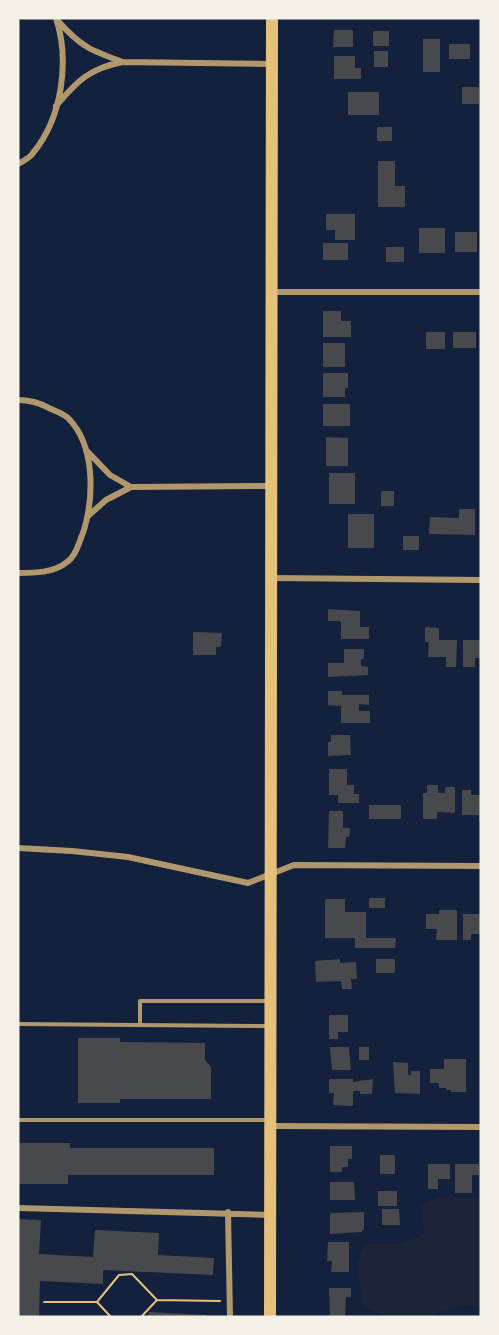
<svg xmlns="http://www.w3.org/2000/svg" width="499" height="1335" font-family="Raleway,sans-serif">
<style>
.green{fill:#1d2539}
.building{fill:#48494c}
.lines{fill:none;stroke-linecap:round;stroke-linejoin:round}
.path{stroke:#e5c07b;stroke-width:2}
.service{stroke:#b1986c;stroke-width:4}
.minor{stroke:#b1986c;stroke-width:6}
.primary{stroke:#e5c07b;stroke-width:12}
</style>
<rect width="100%" height="100%" fill="#14213d"/>
<!-- green -->
<path class="green" d="M440,1197L481,1198V1307L463,1305L436,1312L429,1317H388L368,1309L362,1302L357,1263L364,1244H401L425,1234L420,1204Z"/>
<!-- building -->
<path class="building" d="M334,30H353V47H333Z
M373,31H389V46H373Z
M423,39H440V72H423Z
M449,44H470V59H449Z
M374,51H388V67H374Z
M334,56H355V68H361V79H334Z
M462,87H479V104H462Z
M348,92H379V115H348Z
M377,127H392V141H377Z
M378,161H395V186H405V207H378Z
M326,214H355V240H335V230H326Z
M419,228H445V253H419Z
M455,232H477V252H455Z
M323,243H348V260H323Z
M386,247H404V262H386Z
M323,311H341V321H351V337H323Z
M426,332H445V349H426Z
M453,332H476V348H453Z
M323,343H345V367H323Z
M323,373H348V388H345V397H323Z
M323,404H350V426H323Z
M326,437L348,438V466H326Z
M329,473H355V504H329Z
M381,491H394V506H381Z
M459,509H475V535L429,534L430,517L459,518Z
M348,514H374V548H348Z
M403,536H419V550H403Z
M328,609L360,611V627H369V639H341V621H328Z
M425,627L439,628V640H457L456,667H446V657H428L429,642H425Z
M193,632L222,633L221,647H216V655H193Z
M463,640H481V658H475V667H463Z
M344,649H364V659H361V666L368,667V675L328,677V663H344Z
M328,691H342V695H369V705L359,704V711H370V723H341V706L328,705Z
M331,735H350L351,755L328,756V742H331Z
M329,769H347V785H354V794H359V803H338V795H329Z
M427,785H438V793H445V787H455V813L437,812V819H423V793H427Z
M462,790H471V795H481V821H479V815H462Z
M369,805H401V819H369Z
M329,811H343V828H350L349,837H346L345,848H328Z
M369,898H385V908H369Z
M325,899H345V912H366V938H396L395,948H355V938H325Z
M439,910H457V940H436L437,929H426V914H439Z
M463,914H481V934H471V940H463Z
M340,959V963L356,962L357,979H351L352,989H342L341,981L316,982L315,961Z
M376,959H395V973H376Z
M329,1015H348V1032H338V1039H329Z
M78,1038H120V1042L205,1043V1060L211,1067V1099H120V1103H78Z
M330,1047H349L351,1070H332Z
M359,1047H369V1060H359Z
M444,1059H466V1092H451V1090H446V1088H439V1083H430V1069H444Z
M393,1062L408,1063V1075H411V1071H420V1094L395,1093Z
M329,1079H353V1082L373,1079L372,1094H360V1091H353V1106L333,1105L334,1093H329Z
M18,1143H70V1148H214V1175H68V1184H18Z
M330,1146H352V1159H348V1167H342V1172H330Z
M380,1155H395V1174H380Z
M428,1164H450V1179H438V1189H428Z
M455,1164H479V1175H472V1193H455Z
M330,1182H354L355,1200H330Z
M378,1191H397V1206H378Z
M382,1209H399L400,1225H382Z
M364,1212V1230H362V1232L330,1234V1213Z
M18,1219L41,1220L39,1254L93,1257L95,1230L159,1233L158,1255L214,1258L213,1275L103,1270V1284L40,1281L39,1317H18Z
M328,1242H349V1272H331L332,1261H327Z
M329,1288H351V1297H346L345,1317H330Z
M149,1312L206,1315V1317H148Z"/>
<g class="lines">
<!-- path -->
<path class="path" d="M157,1300L220,1301
M44,1302H97
M111,1317L97,1302L119,1275L132,1274L157,1300L141,1317"/>
<!-- service -->
<path class="service" d="M18,1024L269,1026
M140,1025V1001H267
M18,1120H267"/>
<!-- minor -->
<path class="minor" d="M59,22C81,47 92,51 123,62
M56,106C77,81 90,68 123,62L272,64
M18,164C23,161 30,158 33,153C62,118 70,61 56,18
M272,292H481
M18,400C29,400 40,403 49,408C55,411 65,414 69,419C95,446 94,496 84,530C80,540 76,556 67,562C54,573 34,573 18,573
M86,450L110,475L131,487
M88,516L106,500L131,487L271,486
M272,578L481,580
M18,848L72,851L128,857L248,883L294,865L481,866
M271,1126L481,1127
M18,1208L270,1215
M228,1212L230,1317"/>
<!-- primary -->
<path class="primary" d="M270,1317L272,18"/>
</g>
<!-- border -->
<rect width="499" height="1335" fill="none" stroke="#f6f1e7" stroke-width="39"/>
</svg>
